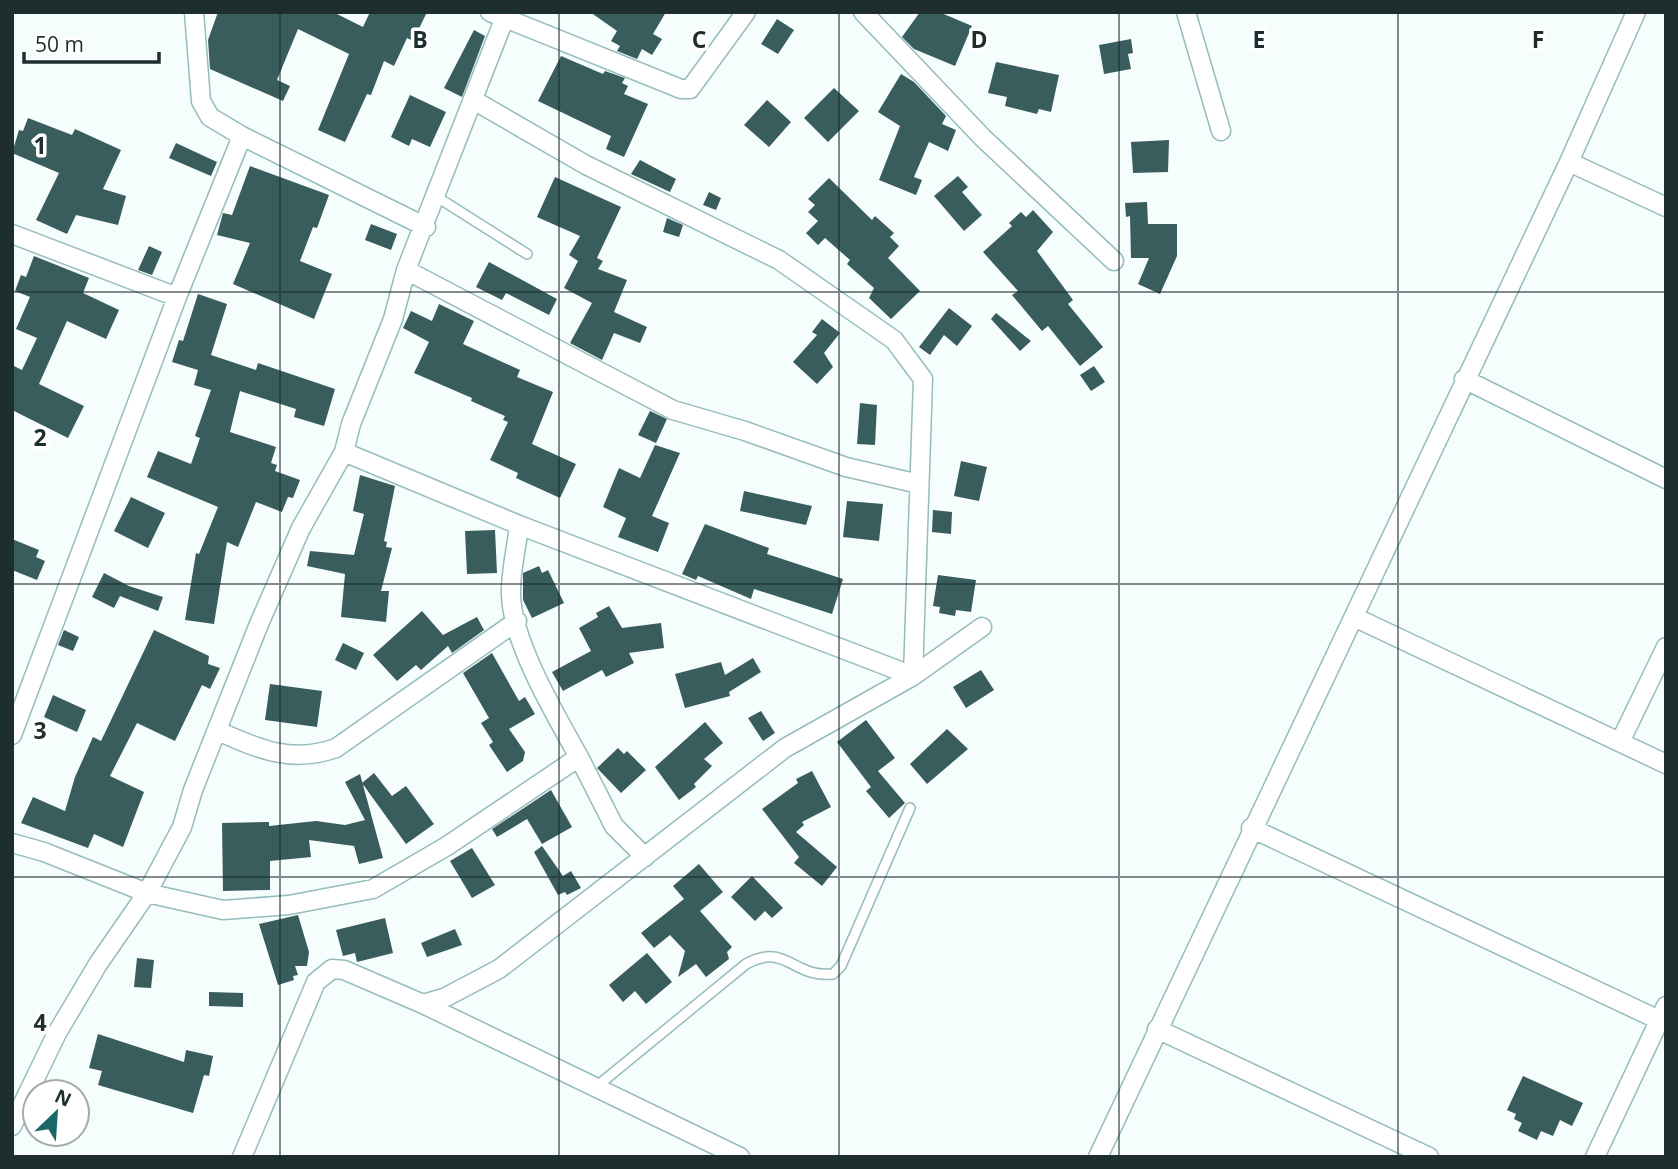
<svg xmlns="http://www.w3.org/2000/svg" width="1678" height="1169" font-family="'Open Sans',sans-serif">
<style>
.building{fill:#395c5c}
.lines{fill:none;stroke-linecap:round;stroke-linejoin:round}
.lane-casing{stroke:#96bcbc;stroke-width:12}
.street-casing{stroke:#96bcbc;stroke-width:21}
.lane{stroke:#fff;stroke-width:9}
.street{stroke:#fff;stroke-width:18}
.grid{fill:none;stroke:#1e2d2d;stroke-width:2;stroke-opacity:0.55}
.grid-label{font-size:23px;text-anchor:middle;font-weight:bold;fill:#1e2d2d;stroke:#fff;stroke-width:7;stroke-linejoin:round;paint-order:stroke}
</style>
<rect width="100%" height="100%" fill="#f6fdfd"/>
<!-- building -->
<path class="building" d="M218,12H333L363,27L370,12H427L413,41L407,38L394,66L384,61L371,95L367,94L345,142L318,130L349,54L298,29L277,80L290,86L283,101L210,69L208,40Z
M590,12H666L653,34L662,39L652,55L642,49L637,59L617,51L620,46L611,41L617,31Z
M920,12H939L972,26L955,66L914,49L902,37Z
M777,19L794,30L778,54L761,44Z
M474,30L485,36L462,97L444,88Z
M1131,39L1133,53L1128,54L1131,69L1104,74L1099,45Z
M561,56L603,74L605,71L625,78L622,83L628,86L624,94L648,104L624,157L606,149L611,136L538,101Z
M996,62L1059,75L1051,112L1039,109L1037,114L1005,106L1007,97L988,93Z
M901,74L914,82L946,116L942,124L956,130L948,151L929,142L914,177L922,180L916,195L879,180L900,126L878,112Z
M834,88L859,111L828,142L804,118Z
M410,95L446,112L430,147L412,139L409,146L391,137Z
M767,100L791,122L769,147L744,125Z
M28,118L72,135L75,129L121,150L103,189L126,196L118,225L76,215L67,234L36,220L59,173L12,153L19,130L23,131Z
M1169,140L1168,172L1133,173L1131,142Z
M176,143L217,162L211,176L169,158Z
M640,160L676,179L670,192L631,174Z
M250,166L329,195L317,228L313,227L300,261L332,274L314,319L233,284L250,243L217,235L223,213L232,215Z
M958,176L968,187L962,192L982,215L964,231L934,196Z
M555,177L621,207L597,258L603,261L598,269L627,280L614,312L647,327L640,343L614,333L602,360L570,343L592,303L564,288L578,261L569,255L580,236L537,217Z
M829,178L872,220L875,216L894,233L890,237L899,246L888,258L920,291L891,319L869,298L874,288L847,264L850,260L825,238L818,245L806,233L818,221L808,212L815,205L808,199Z
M709,192L721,198L716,210L703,205Z
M1147,202L1148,224H1177V256L1160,294L1138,284L1149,258H1131L1130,216L1126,217L1125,203Z
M1033,210L1053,232L1037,251L1073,300L1068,304L1103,347L1080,366L1048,326L1042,331L1012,295L1018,291L983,252L1012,226L1009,223L1021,212L1026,217Z
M667,218L683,225L679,237L663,232Z
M371,224L397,234L391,250L365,240Z
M149,246L162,252L152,275L138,270Z
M34,256L89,278L83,293L119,310L106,339L67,321L39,384L84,406L68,438L12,410V365L22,370L37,338L16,329L30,297L15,291L21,275L26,277Z
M489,262L557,299L549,315L506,293L502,300L476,287Z
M198,294L227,304L211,355L256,370L258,363L335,389L324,426L294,417L296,409L240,391L230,432L276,447L271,463L277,465L275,471L300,480L293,498L288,497L282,512L256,502L238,547L227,542L214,624L185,620L196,553L199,554L218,507L147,477L158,451L191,464L200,438L195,436L211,390L194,385L198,370L172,362L179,340L183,341Z
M439,304L474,321L463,344L520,370L517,377L553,392L532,444L576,464L560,498L516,478L518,473L490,460L508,422L503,420L505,416L471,401L472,398L414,373L429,342L403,328L411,311L432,321Z
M949,308L972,326L957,346L944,335L930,355L919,347Z
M996,313L1031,341L1020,351L991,319Z
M822,319L840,333L824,353L833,367L817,384L793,362L817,335L812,332Z
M1094,366L1105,382L1091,391L1080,375Z
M860,403L877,405L875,445L857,444Z
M650,411L667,419L656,443L638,435Z
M655,445L680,453L652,516L669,523L658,552L618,537L626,518L603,507L619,468L640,478Z
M961,461L987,467L979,501L954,496Z
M360,475L395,486L384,541L387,542L386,547L392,548L381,591H389L386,622L341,617L345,574L307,566L310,551L354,555L364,514L353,511Z
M744,491L812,506L806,525L740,511Z
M131,497L165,513L148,548L114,531Z
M847,501L883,504L879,541L843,537Z
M933,510L952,512L951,534L932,532Z
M705,524L769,548L767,554L843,579L832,614L754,589L751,599L698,576L696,580L682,574Z
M495,530L497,573L467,574L465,531Z
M12,539L39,550L36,557L45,561L37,580L12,570Z
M539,566L542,573L548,570L564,603L532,618L523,600V573Z
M104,573L129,586L163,597L158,611L120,596L114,608L92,597Z
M938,575L976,580L971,612L956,610L955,616L939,613L940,607L933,606Z
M609,606L622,628L661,623L664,648L629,653L634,663L606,677L602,670L563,691L552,672L591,651L579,628L598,617L596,613Z
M422,611L443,635L477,617L484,630L452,653L448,646L421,670L416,665L397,681L373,655Z
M64,630L79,637L73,651L58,645Z
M154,630L209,656L208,664L220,668L210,689L202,685L175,741L137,723L110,776L144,792L123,847L94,834L88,848L21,823L33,797L65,811L75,777L93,737L101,741Z
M343,643L364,653L356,670L335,660Z
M492,653L519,701L525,697L535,714L509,729L525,752L523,761L507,772L489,745L493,742L481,723L489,718L463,673Z
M753,658L761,672L729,692L730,696L685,708L675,674L721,662L725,675Z
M981,670L994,690L966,708L953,687Z
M270,684L322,691L317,727L265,720Z
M53,695L86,710L77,732L44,717Z
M761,711L775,733L763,741L748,718Z
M866,720L895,758L878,771L905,803L889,818L866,791L871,787L837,742Z
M705,722L723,743L704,759L712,766L694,784L696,787L679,800L655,767Z
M947,729L968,749L927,784L910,764Z
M618,748L624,754L627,751L646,770L621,793L597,768Z
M812,771L831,807L802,822L804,825L796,832L837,867L822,886L794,863L799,857L762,809L798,783L796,779Z
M374,773L392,796L406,786L434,824L406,844L362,783Z
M360,774L383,858L359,864L354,846L309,840L311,857L270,861V890L223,891L222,823L269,822V826L316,821L345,825L365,820L345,782Z
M551,790L572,827L542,844L527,819L497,837L492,829Z
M542,846L563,876L571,871L581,888L567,895L565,892L558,895L534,852Z
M472,848L495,885L472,898L450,861Z
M699,864L723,892L700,911L732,947L727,952L729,959L706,977L696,964L678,977L685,951L670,935L654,948L641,933L684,899L673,886Z
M752,876L783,908L772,918L765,911L755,921L731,897Z
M298,915L309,952L307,966H295L298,975L293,976L294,980L278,985L259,924Z
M385,918L393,953L357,962L355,953L343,956L336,930Z
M455,929L462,945L427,957L421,943Z
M647,953L672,982L646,1004L635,991L623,1002L609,985Z
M137,958L154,960L151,988L134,987Z
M209,992L243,993V1007L209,1006Z
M98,1034L184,1062L186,1050L213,1056L209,1076L204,1075L193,1113L98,1085L102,1071L89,1068Z
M1523,1076L1583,1103L1572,1126L1560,1120L1553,1136L1541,1131L1537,1140L1518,1131L1522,1123L1514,1119L1516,1114L1507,1110Z"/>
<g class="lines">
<defs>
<path id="lane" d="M437,197L527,254
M596,1087L746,964C786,942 792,978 833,974L841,966L910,808"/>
<path id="street" d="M194,12L201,101L210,117L242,136L426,227
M490,12L681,89H690L746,12
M863,12L983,138L1114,261
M1186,12L1221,131
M1569,162L1666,207
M12,234L177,297
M406,270L673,410L745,431L846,467L919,484
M1464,379L1666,479
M344,452L519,525L913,676L923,379L894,340L779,260L586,165L475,101
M1354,617L1666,764
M218,731C258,749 292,764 336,748L517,621
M12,735L177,297L242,136
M1620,742L1666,647
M579,757L614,826L645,857
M1251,828L1659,1020
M12,843L44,852L147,893L223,910L289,905L373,889L447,846L579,757C556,716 512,642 511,595C510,572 517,547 519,525
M423,1004L446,997L499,969L785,748L913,676L982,627
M1157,1029L1429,1157
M12,1126L57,1033L98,964L147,893L182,827L193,790L259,624L301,528L344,452L351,424L393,319L406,270L507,12
M242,1157L316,982L332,969L344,970L423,1004L740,1157
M1098,1157L1569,162L1636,12
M1595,1157L1666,1006"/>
</defs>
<!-- lane casing -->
<use href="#lane" class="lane-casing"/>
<!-- street casing -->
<use href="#street" class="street-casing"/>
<!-- lane -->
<use href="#lane" class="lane"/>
<!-- street -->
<use href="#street" class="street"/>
</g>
<!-- grid -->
<path class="grid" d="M280,12V1157M559,12V1157M839,12V1157M1119,12V1157M1398,12V1157M12,292H1666M12,584H1666M12,877H1666"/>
<g class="grid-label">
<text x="420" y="48">B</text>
<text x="699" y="48">C</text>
<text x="979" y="48">D</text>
<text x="1259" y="48">E</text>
<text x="1538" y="48">F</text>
<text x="40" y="154">1</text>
<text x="40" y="446">2</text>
<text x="40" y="739">3</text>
<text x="40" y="1031">4</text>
</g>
<!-- border -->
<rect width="1678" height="1169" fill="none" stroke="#1e2d2d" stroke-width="28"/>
<!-- north arrow -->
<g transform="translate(56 1113) rotate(25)"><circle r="33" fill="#ffffff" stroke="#a5abab" stroke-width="2"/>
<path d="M0-5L12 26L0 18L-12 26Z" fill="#1a6769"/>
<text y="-10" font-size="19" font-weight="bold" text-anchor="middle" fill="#1e2d2d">N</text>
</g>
<!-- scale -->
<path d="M24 52v10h135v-10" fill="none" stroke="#1e2d2d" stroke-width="3.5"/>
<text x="35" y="52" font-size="21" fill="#1e2d2d" stroke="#ffffff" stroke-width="5" paint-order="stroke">50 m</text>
</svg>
